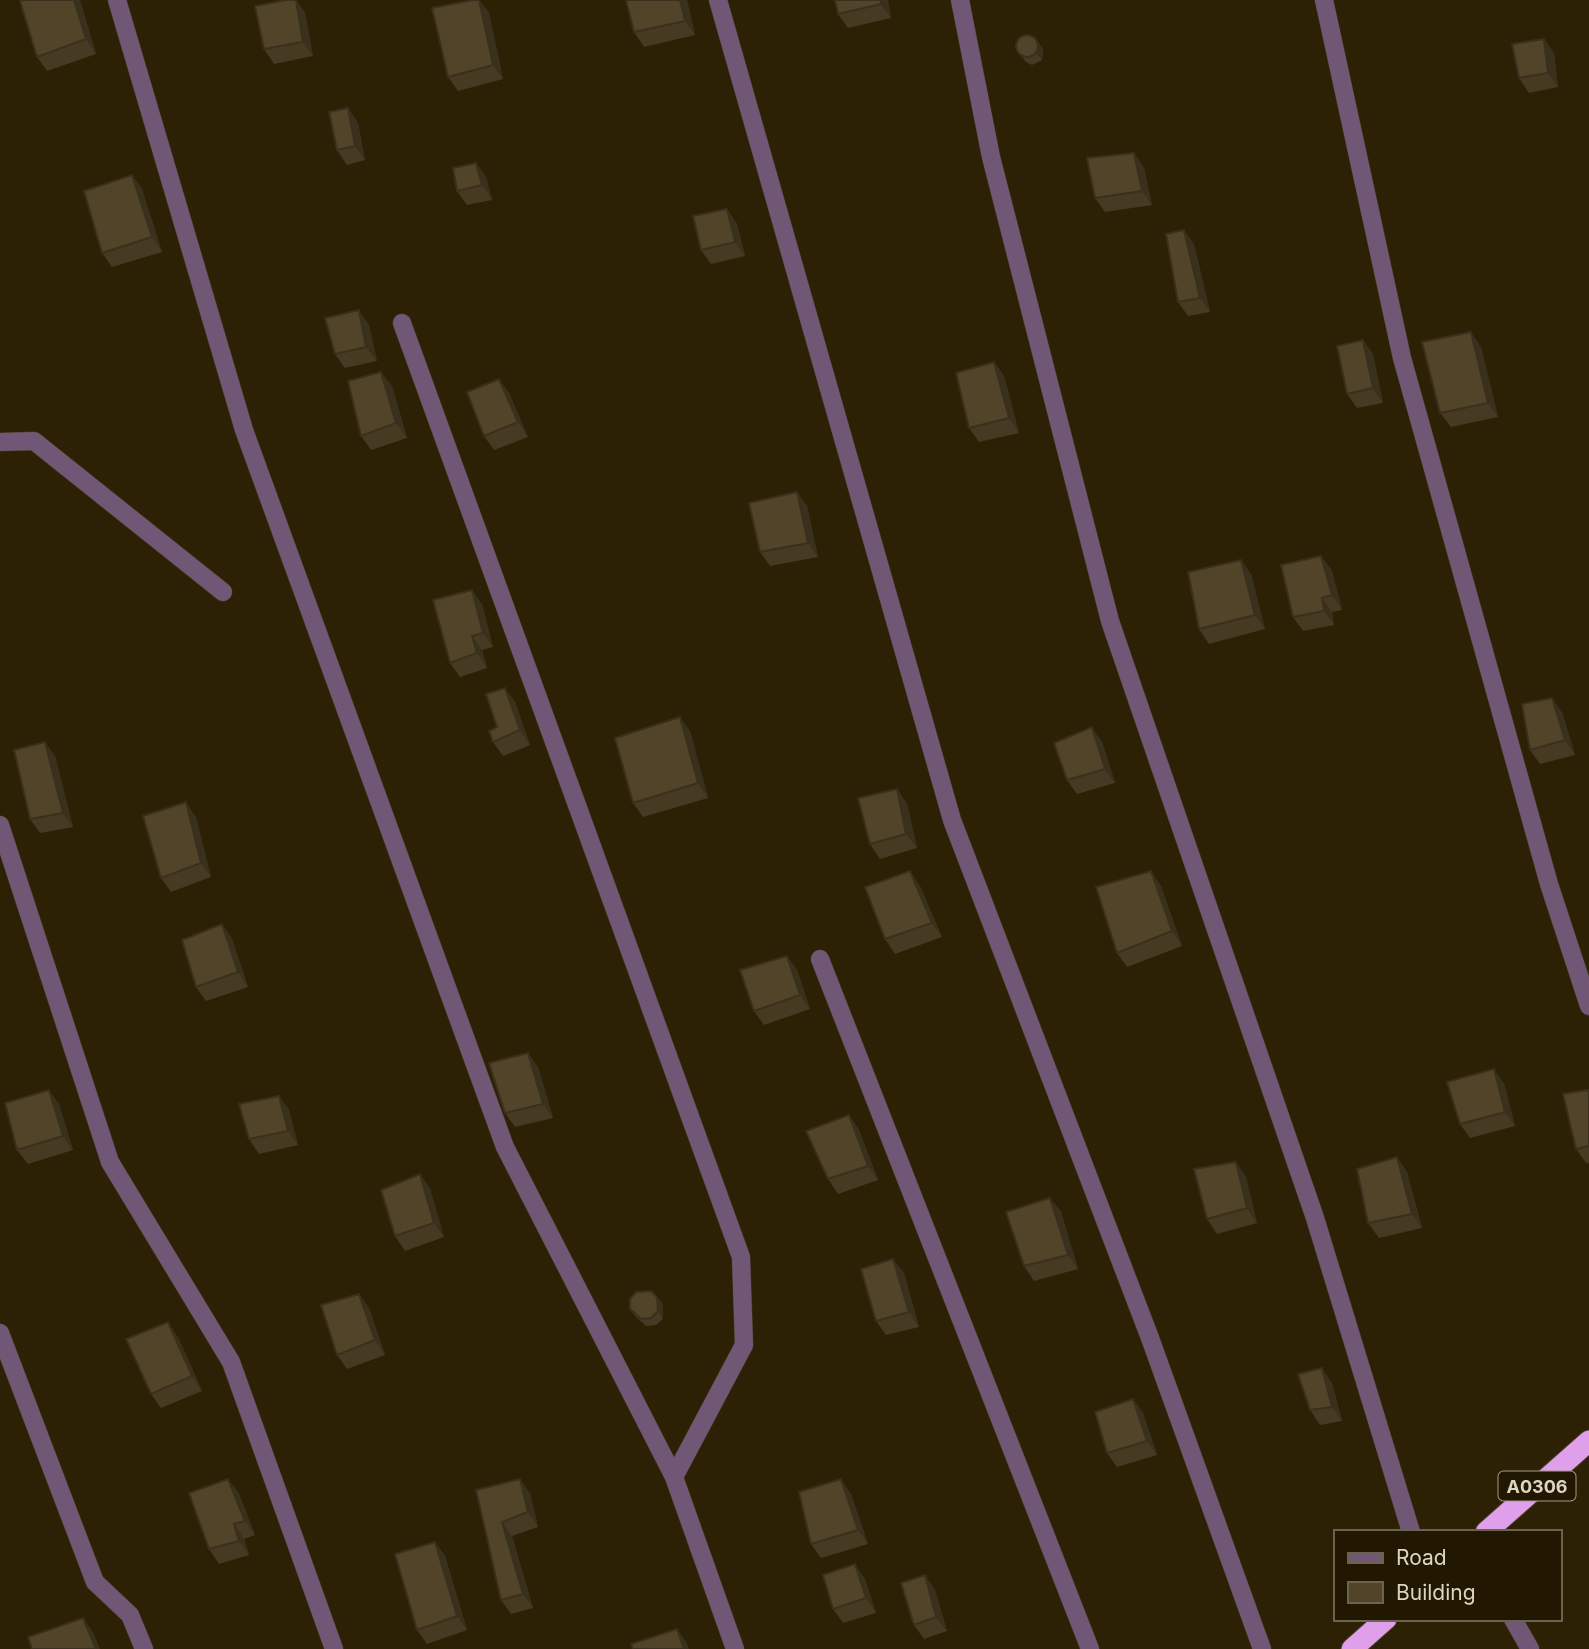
<svg xmlns="http://www.w3.org/2000/svg" width="1589" height="1649" font-family="Inter,sans-serif">
<style>
.lines{fill:none;stroke-linecap:round;stroke-linejoin:round}
.street-casing{stroke:#483e24;stroke-width:19}
.highway-casing{stroke:#483e24;stroke-width:23}
.street{stroke:#715776;stroke-width:18}
.highway{stroke:#df9feb;stroke-width:21}
.wall{fill:#463a23}
.shaded-wall{fill:#39301d}
.building{fill:#514429;stroke:#39301d;stroke-width:2}
.labels{text-anchor:middle;dominant-baseline:central;stroke-width:7;stroke-linejoin:round;paint-order:stroke}
.shield{fill:#221700;stroke:#a49b8a;stroke-width:2}
.shield-label{font-size:18px;font-weight:bold;fill:#dcd4c5}
</style>
<rect width="100%" height="100%" fill="#2c2105"/>
<g class="lines">
<defs>
<path id="street" d="M117,0L244,430L505,1147L674,1477L735,1649
M718,0L952,820L1150,1338L1262,1649
M960,0L991,157L1110,621L1315,1218L1411,1532
M1324,0L1402,358L1549,884L1589,1006
M402,323L741,1257L744,1345L674,1477
M0,442L34,441L223,592
M0,825L110,1162L231,1362L334,1649
M820,959L1090,1649
M0,1333L95,1582L130,1615L144,1649
M1513,1619L1530,1649"/>
<path id="highway" d="M1486,1532L1589,1441
M1352,1649L1386,1619"/>
</defs>
<!-- street casing -->
<use href="#street" class="street-casing"/>
<!-- highway casing -->
<use href="#highway" class="highway-casing"/>
<!-- street -->
<use href="#street" class="street"/>
<!-- highway -->
<use href="#highway" class="highway"/>
</g>
<!-- wall -->
<path class="wall" d="M80,0L96,54L47,71L37,57Z
M287,0H296L305,13L313,56L274,64L264,49Z
M473,0H479L489,13L503,79L458,91L448,77Z
M626,0H687L695,35L644,47L634,32Z
M835,0H888L891,18L848,28L838,14Z
M1544,39L1554,53L1558,87L1529,93L1519,78Z
M1038,42L1043,49L1042,60L1032,65L1026,62L1016,49Z
M348,108L358,123L365,160L347,165L337,150Z
M1134,153L1144,168L1152,205L1105,212L1095,198Z
M476,163L486,177L492,200L467,205L457,191Z
M132,175L142,189L162,252L112,267L102,253Z
M727,209L737,224L745,256L711,264L701,250Z
M1194,244L1210,312L1188,316L1178,302Z
M369,325L377,361L345,368L335,354Z
M1363,340L1373,354L1383,403L1357,408L1347,394Z
M1481,347L1498,417L1451,427L1440,413Z
M994,362L1004,376L1019,433L979,442L969,428Z
M499,379L509,393L528,437L494,450L484,436Z
M392,386L407,438L371,450L361,436Z
M797,492L807,506L818,557L770,566L760,552Z
M1321,556L1332,571L1342,610L1332,612L1334,625L1303,631L1293,617Z
M1241,560L1251,574L1265,629L1209,644L1199,629Z
M482,604L493,647L482,650L487,668L460,677L450,663Z
M505,688L515,702L530,745L503,756L493,742Z
M1562,712L1575,755L1540,764L1530,750Z
M690,731L708,798L643,817L633,803Z
M1102,742L1115,783L1077,794L1067,780Z
M55,756L73,827L40,833L30,819Z
M897,789L907,804L917,848L880,859L870,844Z
M196,817L211,877L171,892L161,878Z
M920,886L942,937L895,954L885,939Z
M1161,886L1182,946L1127,967L1117,953Z
M222,924L232,939L248,987L206,1001L196,987Z
M787,956L797,970L810,1009L764,1025L754,1011Z
M538,1067L553,1118L515,1127L505,1113Z
M1504,1083L1515,1126L1470,1138L1460,1124Z
M1588,1090L1589,1092V1163H1586L1576,1149Z
M279,1096L289,1110L298,1145L259,1154L249,1139Z
M59,1104L73,1150L28,1164L17,1150Z
M849,1115L859,1130L878,1180L838,1194L828,1179Z
M1397,1157L1407,1172L1422,1228L1379,1238L1368,1223Z
M1236,1162L1246,1177L1257,1223L1217,1234L1207,1219Z
M420,1174L430,1189L444,1237L405,1251L395,1236Z
M1050,1198L1061,1212L1078,1269L1034,1281L1024,1266Z
M893,1259L904,1273L919,1327L886,1335L876,1321Z
M359,1294L369,1308L385,1355L347,1369L337,1355Z
M663,1304V1319L656,1325L646,1326L635,1316L630,1309Z
M178,1337L202,1391L161,1408L151,1394Z
M1332,1383L1342,1421L1320,1425L1310,1410Z
M1133,1399L1143,1413L1157,1455L1117,1467L1107,1453Z
M228,1479L239,1494L255,1535L244,1539L249,1555L219,1564L209,1549Z
M476,1490L530,1493L538,1527L512,1536L533,1608L511,1614L501,1600Z
M851,1494L868,1544L821,1558L811,1544Z
M435,1542L445,1556L467,1630L427,1644L417,1630Z
M925,1575L935,1590L947,1631L924,1639L914,1625Z
M865,1579L876,1613L843,1623L833,1609Z"/>
<!-- shaded-wall -->
<path class="shaded-wall" d="M74,0H80L96,54L86,39Z
M296,0L305,13L313,56L303,42Z
M479,0L489,13L503,79L493,65Z
M680,0H687L695,35L685,21Z
M881,0H888L891,18L881,4Z
M1544,39L1554,53L1558,87L1548,73Z
M1038,42L1043,49L1042,60L1036,53Z
M348,108L358,123L365,160L355,146Z
M1134,153L1144,168L1152,205L1142,191Z
M476,163L486,177L492,200L482,185Z
M132,175L142,189L162,252L152,237Z
M727,209L737,224L745,256L735,242Z
M1184,230L1194,244L1210,312L1200,298Z
M359,310L369,325L377,361L366,347Z
M1471,332L1481,347L1498,417L1488,403Z
M1363,340L1373,354L1383,403L1373,388Z
M994,362L1004,376L1019,433L1009,418Z
M381,372L392,386L407,438L396,423Z
M499,379L509,393L528,437L518,422Z
M797,492L807,506L818,557L808,543Z
M1321,556L1332,571L1342,610L1332,595Z
M1241,560L1251,574L1265,629L1255,615Z
M472,590L482,604L493,647L483,633Z
M1322,598L1332,612L1334,625L1324,611Z
M472,636L482,650L487,668L477,653Z
M505,688L515,702L530,745L520,730Z
M1552,698L1562,712L1575,755L1565,740Z
M680,717L690,731L708,798L698,783Z
M1092,727L1102,742L1115,783L1105,769Z
M45,742L55,756L73,827L63,813Z
M897,789L907,804L917,848L906,834Z
M186,802L196,817L211,877L201,863Z
M910,871L920,886L942,937L932,923Z
M1151,871L1161,886L1182,946L1172,931Z
M222,924L232,939L248,987L238,972Z
M787,956L797,970L810,1009L800,995Z
M528,1053L538,1067L553,1118L543,1104Z
M1494,1069L1504,1083L1515,1126L1505,1112Z
M49,1090L59,1104L73,1150L63,1136Z
M279,1096L289,1110L298,1145L288,1131Z
M849,1115L859,1130L878,1180L868,1166Z
M1397,1157L1407,1172L1422,1228L1412,1214Z
M1236,1162L1246,1177L1257,1223L1247,1208Z
M420,1174L430,1189L444,1237L434,1223Z
M1050,1198L1061,1212L1078,1269L1068,1255Z
M893,1259L904,1273L919,1327L909,1312Z
M359,1294L369,1308L385,1355L375,1340Z
M657,1297L663,1304V1319L658,1311Z
M168,1322L178,1337L202,1391L192,1376Z
M1322,1368L1332,1383L1342,1421L1332,1407Z
M1133,1399L1143,1413L1157,1455L1147,1441Z
M228,1479L239,1494L255,1535L245,1521Z
M520,1479L530,1493L538,1527L528,1512Z
M841,1479L851,1494L868,1544L858,1530Z
M502,1522L512,1536L533,1608L523,1594Z
M234,1524L244,1539L249,1555L239,1541Z
M435,1542L445,1556L467,1630L457,1616Z
M855,1564L865,1579L876,1613L866,1598Z
M925,1575L935,1590L947,1631L936,1617Z
M83,1618L93,1632L100,1649H96Z
M677,1629L687,1643L689,1649H684Z"/>
<!-- building -->
<path class="building" d="M24,0H74L86,39L37,57L20,1Z
M287,0H296L303,42L264,49L255,6Z
M473,0H479L493,65L448,77L432,8Z
M626,0H680L685,21L634,32Z
M835,0H881V4L838,14Z
M1016 46a11 11 0 1 1 22 0a11 11 0 1 1-22 0Z
M1544,39L1548,73L1519,78L1512,44Z
M348,108L355,146L337,150L329,112Z
M1134,153L1142,191L1095,198L1087,158Z
M476,163L482,185L457,191L453,168Z
M132,175L152,237L102,253L84,191Z
M727,209L735,242L701,250L693,216Z
M1184,230L1200,298L1178,302L1166,234Z
M359,310L366,347L335,354L325,318Z
M1471,332L1488,403L1440,413L1422,342Z
M1363,340L1373,388L1347,394L1337,346Z
M994,362L1009,418L969,428L956,373Z
M381,372L396,423L361,436L348,381Z
M499,379L518,422L484,436L467,392Z
M797,492L808,543L760,552L749,503Z
M1321,556L1332,595L1322,598L1324,611L1293,617L1281,565Z
M1241,560L1255,615L1199,629L1188,572Z
M472,590L483,633L472,636L477,653L450,663L433,600Z
M505,688L520,730L493,742L489,731L497,727L486,694Z
M1552,698L1565,740L1530,750L1522,704Z
M680,717L698,783L633,803L615,738Z
M1092,727L1105,769L1067,780L1054,743Z
M45,742L63,813L30,819L14,750Z
M897,789L906,834L870,844L858,798Z
M186,802L201,863L161,878L143,816Z
M910,871L932,923L885,939L865,887Z
M1151,871L1172,931L1117,953L1096,887Z
M222,924L238,972L196,987L182,940Z
M787,956L800,995L754,1011L740,970Z
M528,1053L543,1104L505,1113L489,1063Z
M1494,1069L1505,1112L1460,1124L1447,1082Z
M49,1090L63,1136L17,1150L5,1103Z
M1588,1090L1589,1095V1146L1576,1149L1563,1094Z
M279,1096L288,1131L249,1139L239,1104Z
M849,1115L868,1166L828,1179L806,1131Z
M1397,1157L1412,1214L1368,1223L1357,1169Z
M1236,1162L1247,1208L1207,1219L1194,1169Z
M420,1174L434,1223L395,1236L381,1190Z
M1050,1198L1068,1255L1024,1266L1006,1212Z
M893,1259L909,1312L876,1321L861,1269Z
M651,1291L657,1297L658,1311L651,1318L641,1319L630,1309V1299L636,1292Z
M359,1294L375,1340L337,1355L321,1305Z
M168,1322L192,1376L151,1394L126,1339Z
M1322,1368L1332,1407L1310,1410L1298,1374Z
M1133,1399L1147,1441L1107,1453L1095,1412Z
M228,1479L245,1521L234,1524L239,1541L209,1549L189,1493Z
M520,1479L528,1512L502,1522L523,1594L501,1600L476,1490Z
M841,1479L858,1530L811,1544L799,1492Z
M435,1542L457,1616L417,1630L395,1554Z
M855,1564L866,1598L833,1609L823,1575Z
M925,1575L936,1617L914,1625L901,1583Z
M83,1618L96,1649H32L28,1637Z
M677,1629L684,1649H633L631,1644Z"/>
<g class="labels">
<!-- shield labels -->
<rect class="shield" x="1498.5" y="1471.5" width="77" height="29" rx="5"/>
<g class="shield-label">
<text x="1537" y="1486">A0306</text>
</g>
</g>
<!-- legend -->
<rect x="1334" y="1530" width="228" height="91" fill="#221700" stroke="#6c634f" stroke-width="2"/>
<rect x="1348" y="1553" width="35" height="10" fill="#715776" stroke="#6c634f" stroke-width="2"/>
<text x="1396" y="1565" font-size="21" fill="#dcd4c5">Road</text>
<rect x="1348" y="1582" width="35" height="21" fill="#514429" stroke="#6c634f" stroke-width="2"/>
<text x="1396" y="1600" font-size="21" fill="#dcd4c5">Building</text>
</svg>
